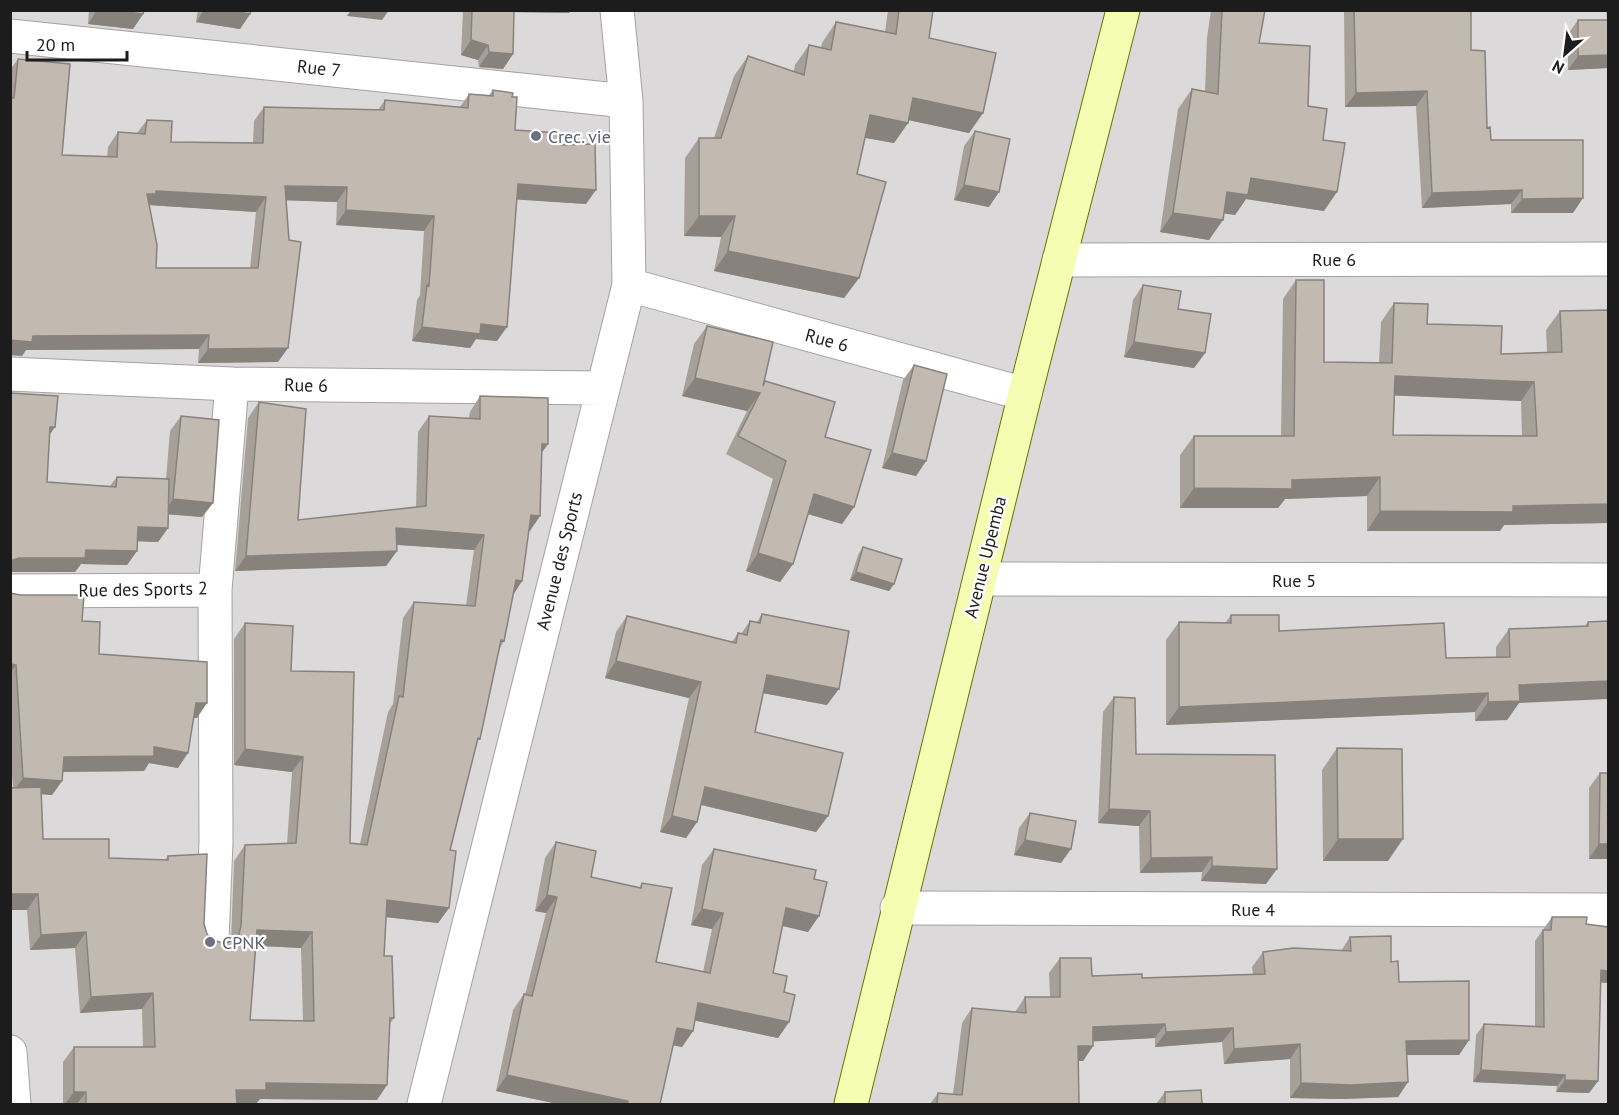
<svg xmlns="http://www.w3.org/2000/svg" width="1619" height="1115" font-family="'PT Sans',sans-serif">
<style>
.residential{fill:#dbd9d9}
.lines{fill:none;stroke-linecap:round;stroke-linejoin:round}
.street-casing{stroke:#a3a3a3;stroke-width:35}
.secondary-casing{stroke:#627700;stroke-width:35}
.street{stroke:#fff;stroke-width:33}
.secondary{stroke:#f4fdb1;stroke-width:33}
.wall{fill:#a7a098;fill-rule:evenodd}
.shaded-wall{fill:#88827c}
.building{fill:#c2bab1;stroke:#88827c;stroke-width:1.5;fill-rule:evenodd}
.worship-dot{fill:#6b7280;stroke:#fff;stroke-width:2}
.labels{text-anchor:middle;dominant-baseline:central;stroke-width:4.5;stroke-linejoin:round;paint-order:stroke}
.street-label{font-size:18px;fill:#1c1c1c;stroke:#fff}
.worship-label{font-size:18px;fill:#5b616d;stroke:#fff;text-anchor:start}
</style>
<rect width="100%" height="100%" fill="#eeebe1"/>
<!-- residential -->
<path class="residential" d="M11,11H1608V1104H11Z"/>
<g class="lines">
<defs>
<path id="street" d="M10,36L626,101
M1059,260L1608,259
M629,285L1025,394
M10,374L232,384L602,388
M980,579L1608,580
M10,591L215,590
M897,908L1608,910
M212,940L216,842L215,590L232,384
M10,1052L14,1104
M424,1104L629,285L626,101L617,10"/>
<path id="secondary" d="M851,1104L1025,394L1123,10"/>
</defs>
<!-- street casing -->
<use href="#street" class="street-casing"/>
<!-- secondary casing -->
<use href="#secondary" class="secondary-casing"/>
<!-- street -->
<use href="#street" class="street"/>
<!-- secondary -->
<use href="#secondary" class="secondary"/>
</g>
<!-- wall -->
<path class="wall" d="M89,10H144L143,14L133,29L88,24Z
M198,10H251L250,14L240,29L196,22Z
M463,10H571L569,13L514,12L513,54L503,69L479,67L478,60L461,55Z
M888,10H933L929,38L983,113L969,133L908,120V123L894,143L865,138L857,174L859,278L844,298L714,271L721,237L684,236L685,158L699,138H714L734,76L748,56L794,71L795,65L809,45L821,48L822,43L836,22L885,32Z
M1211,10H1265L1259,43L1308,106L1323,140L1324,211L1246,199L1235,215L1224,213L1209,240L1160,232L1178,109L1192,89L1205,92L1207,38Z
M1344,10H1471V50L1487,128L1491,140L1573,213H1511V204L1422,208L1416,106L1345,107Z
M1606,10H1608V68L1568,70V34L1578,20H1607Z
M18,59L62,155L107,157L108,147L118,132L137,133L147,120L171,142L253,143L254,121L264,107L378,110L385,100L460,107L469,94L489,95L493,90L515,130L560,145L586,204L517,199L497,341L476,339L470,348L412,341L417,300L420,295L424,231L336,225L337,202L287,200L278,362L198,363L199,349L26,350L22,356L10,355V70ZM149,205L256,212L250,268H156Z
M975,131L989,207L954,200L964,146Z
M1296,280L1324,362H1379L1381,322L1394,303L1427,324L1501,354L1547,352L1546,330L1560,311L1608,310V523L1504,525L1500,531H1367V496L1285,499L1278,508H1180V455L1194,436H1281L1283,299ZM1395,395L1521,401L1522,436L1393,435Z
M1143,285L1178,309L1205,353L1194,368L1124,357L1133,300Z
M707,326L763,384L825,437L854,507L842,524L808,514L793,564L780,582L746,571L773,479L726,454L747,411L682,396L694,344Z
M914,365L926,461L916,476L882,468L903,380Z
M10,393L49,436L47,482L110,486L117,477L166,479L170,431L181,416L213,503L202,517L169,514L168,528L158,542L137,541V551L127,565L81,564L75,572H10Z
M480,396L548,444L542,452L540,516L529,531L522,581L513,594L504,641L500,648L450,850L449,908L438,923L386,917L384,956L394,1018L390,1024L377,1100L260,1099L256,1104H63V1062L74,1047H143L142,1009L80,1013L75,948L30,950L27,910H10V788H13L10,749V593L82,621L99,654L197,718H193L178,768L149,763L144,771L63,772L62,781L52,795L41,794L43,839L109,858L165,860L168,856L204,924L207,934L212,940L223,943L231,941L234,861L245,845L287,844L292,772L234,765V639L245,623L291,671L350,843L360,844L388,712L393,704L403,618L414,602L466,605L474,550L397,545V551L386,566L235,571L248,418L259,402L298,520L416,507L418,432L429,416L469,418L470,412ZM256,946L301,948L303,1021L250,1020Z
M863,547L894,584L889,591L850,580L858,555Z
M762,614L827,705L763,693L755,732L828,816L816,832L701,805L697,822L686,838L660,832L689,698L605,678L616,632L627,616L732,642L738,633L741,634L750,621L757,622Z
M1231,615L1279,631L1446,658L1496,657V647L1509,629L1585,626L1588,622L1608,621L1519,703L1507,720L1475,721V712L1166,725V640L1179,622L1225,623Z
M1114,697L1136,754L1266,884L1201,881L1202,872L1140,873L1139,826L1098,823L1103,712Z
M1337,748L1388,861H1323L1322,770Z
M1600,773H1608V859H1589V788Z
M1030,813L1061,863L1014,855L1019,828Z
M556,842L591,877L639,888L642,883L656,962L703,972L712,929L691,925L702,865L714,849L814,879L819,916L808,932L782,926L773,973L784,992L789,1022L778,1038L695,1020L693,1031L682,1047L673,1045L660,1104H558L496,1091L513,1010L524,994L525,995L546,913L535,911L545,858Z
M1552,917L1586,924L1608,927V983L1601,982L1598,1081L1589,1093L1556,1092L1557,1086L1473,1082L1476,1035L1484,1024L1535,1026V941Z
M1350,937L1391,962L1399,982L1469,1040L1459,1055H1407L1408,1082L1398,1097L1341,1099L1290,1098V1059L1224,1064L1222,1042L1155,1047V1038L1093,1041V1046L1083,1061H1079V1104H930L938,1093L953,1094L962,1023L972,1008L1015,1012L1025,997H1050L1049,973L1060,958L1092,976L1142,978L1253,974L1252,967L1263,952L1341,951Z
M1165,1092L1202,1104H1156Z"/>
<!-- shaded-wall -->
<path class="shaded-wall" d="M97,10H111L143,14L133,29L88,24Z
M204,10H226L250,14L240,29L196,22Z
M351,10H389L382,20L347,16Z
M505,10H571L569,13L504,12Z
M471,40L488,45L478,60L461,55Z
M489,52L513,54L503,69L479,67Z
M1608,55V68L1568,70L1578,56Z
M1427,91L1416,106L1345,107L1356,93Z
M913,98L983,113L969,133L899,118Z
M870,115L908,123L894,143L856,136Z
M1251,178L1337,192L1324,211L1246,199L1235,215L1213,212L1227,192Z
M518,184L596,190L586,204L508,199Z
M964,185L999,192L989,207L954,200Z
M285,186L347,187L337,202L275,200Z
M1522,190L1511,204L1422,208L1432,193Z
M156,191L266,197L256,212L148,205L147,194Z
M1583,198L1573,213H1511L1522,199Z
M346,210L434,216L424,231L336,225Z
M1173,213L1223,220L1209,240L1160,232Z
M699,216H735L721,237L684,236Z
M728,251L859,278L844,298L714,271Z
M481,324L507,327L497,341L476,339L470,348L412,341L422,327Z
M209,335L199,349L26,350L22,356L10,355V340L33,336Z
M1134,342L1205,353L1194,368L1124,357Z
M288,348L278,362L198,363L208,349Z
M1395,376L1534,382L1521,401L1382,395Z
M695,378L760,393L747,411L682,396Z
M50,427H55L45,441Z
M542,444H548L537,459Z
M892,453L926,461L916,476L882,468Z
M1380,477L1367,496L1285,499L1278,508H1180L1194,488L1292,480Z
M814,494L854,507L842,524L801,512Z
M173,499L213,503L202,517L163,514Z
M1608,504V523L1504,525L1500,531H1367L1380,511L1513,506Z
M531,515L540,516L530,531H520Z
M138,527L168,528L158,542L128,541Z
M396,528L484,535L474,550L385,544Z
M86,550L137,551L127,565L81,564L75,572H10V561L19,558Z
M397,551L386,566L235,571L246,556Z
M758,553L793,564L780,582L746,571Z
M856,572L894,584L889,591L850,580Z
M516,580L522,581L512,597Z
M616,661L701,682L689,698L605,678Z
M10,664L16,665L10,673Z
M767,675L839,689L827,705L756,692Z
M1608,681V699L1519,703L1507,720L1475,721L1488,702L1519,685Z
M1488,693L1475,712L1166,725L1179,707Z
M196,703H207L197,718L186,717Z
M154,747L188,753L178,768L149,763L144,771L54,772L64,757Z
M245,749L303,757L292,772L234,765Z
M23,778L62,781L52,795L13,792Z
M705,787L828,816L816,832L693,803Z
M1109,809L1150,811L1139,826L1098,823Z
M672,816L697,822L686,838L660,832Z
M1338,839H1403L1388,861H1323Z
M1025,840L1071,849L1061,863L1014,855Z
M1599,844H1608V859H1589Z
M1212,857L1202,872L1140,873L1151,858Z
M1212,866L1277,869L1266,884L1201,881Z
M10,894H38L27,910H10Z
M547,895L557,897L546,913L535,911Z
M387,900L449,908L438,923L376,916Z
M786,908L819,916L808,932L775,924Z
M702,909L723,913L712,929L691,925Z
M257,930L312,932L301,948L246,945Z
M86,932L75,948L30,950L41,935Z
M1601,970L1608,971V983L1593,982Z
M153,993L142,1009L80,1013L91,997Z
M698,1003L789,1022L778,1038L687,1019Z
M1165,1024L1155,1038L1083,1042L1093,1027Z
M677,1028L693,1031L682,1047L666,1044Z
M1233,1028L1222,1042L1155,1047L1166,1032Z
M1469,1040L1459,1055H1396L1406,1041Z
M1300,1044L1290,1059L1224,1064L1234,1049Z
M1078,1046H1093L1083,1061H1068Z
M1481,1070L1565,1075L1557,1086L1473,1082Z
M507,1075L628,1101L625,1104H558L496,1091Z
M1565,1080L1598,1081L1589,1093L1556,1092Z
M1408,1082L1398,1097L1341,1099L1290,1098L1301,1083Z
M266,1083L387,1085L377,1100L260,1099L256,1104H225L236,1090Z
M74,1092H86L77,1104H65Z"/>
<!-- building -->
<path class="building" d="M111,10H144L143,14Z
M226,10H251L250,14Z
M472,10H514L513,54L489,52L488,45L471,40Z
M899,10H933L929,38L996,53L983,113L913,98L908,123L870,115L857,174L886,182L859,278L728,251L735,216H699V138H721L748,56L804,75L809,45L831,50L836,22L896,34Z
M1222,10H1265L1259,43L1310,46L1308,106L1327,109L1323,140L1345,143L1337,192L1251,178L1248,195L1227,192L1223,220L1173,213L1192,89L1218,94Z
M1354,10H1471V50L1485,51L1487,128L1490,127L1491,140H1583V198L1522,199V190L1432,193L1427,91L1356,93Z
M1578,20H1608V55L1578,56Z
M18,59L70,64L62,155L117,157L118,132L145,134L147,120L172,121L171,142L263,143L264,107L384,110L385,100L468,108L469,94L493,96V90L513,93L512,97H517L515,130L561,133L560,145L595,144L596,190L518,184L507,327L481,324L480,334L422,327L427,285L429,286L434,216L346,210L347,187L285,186L289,240L301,242L288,348L208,349L209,335L33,336L32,342L10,340V97L14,98ZM156,191L266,197L258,268H156L157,245L147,194H156Z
M975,131L1010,139L999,192L964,185Z
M1296,280H1324V362L1392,363L1394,303L1428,304L1427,324L1502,326L1501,354L1562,352L1560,311L1608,310V504L1513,506V512L1380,511V477L1292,480V489L1194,488V436H1294ZM1395,376L1534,382L1537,436L1393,435Z
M1143,285L1181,291L1178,309L1211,314L1205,353L1134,342Z
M707,326L773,342L763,386L765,381L835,402L825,437L871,450L854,507L814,494L793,564L758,553L786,461L738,436L760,393L695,378Z
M914,365L947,374L926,461L892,453Z
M10,393L58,396L55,427H50L47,482L116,487L117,477L169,479L168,528L138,527L137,551L86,550L85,558H19L10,561Z
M480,396L548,398V444H542L540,516L531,515L522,581L516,580L504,641L501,640L480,739L478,738L450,850L456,851L449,908L387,900L384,956H392L394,1018H390L387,1085L266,1083V1090H236L237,1104H86V1092H74V1047H155L153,993L91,997L86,932L41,935L38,894H10V788L41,787L43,839H109V858L168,860V856L207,854L204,924L207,934L212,940L223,943L232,941L239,934L241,926L245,845L296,843L303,757L245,749V623L293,626L291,671L354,672L350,843L367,845L399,696L403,697L414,602L475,606L484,535L396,528L397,551L246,556L259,402L306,409L298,520L426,506L429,416L480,419ZM257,930L312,932L314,1021L250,1020Z
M181,416L219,420L213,503L173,499Z
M863,547L902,559L894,584L856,572Z
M10,593L20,595H84L82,621L100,622L99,654L207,662V703H196L188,753L154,747V756L64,757L62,781L23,778L16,665L10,664Z
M762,614L849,631L839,689L767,675L755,732L843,753L828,816L705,787L697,822L672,816L701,682L616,661L627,616L736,643L738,633L747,635L750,621L760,623Z
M1231,615H1279V631L1444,623L1446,658L1510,657L1509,629L1588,626V622L1608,621V681L1519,685L1520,701L1488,702V693L1179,707V622L1231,623Z
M1114,697L1135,698L1136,754L1275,755L1277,869L1212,866V857L1151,858L1150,811L1109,809Z
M1337,748L1402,749L1403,839H1338Z
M1600,773H1608V844H1599Z
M1030,813L1076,821L1071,849L1025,840Z
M556,842L596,851L591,877L641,888L642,883L672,888L656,962L710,973L723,913L702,909L714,849L816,870L814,879L827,882L819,916L786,908L773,973L787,976L784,992L795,995L789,1022L698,1003L693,1031L677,1028L660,1104H627L628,1101L507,1075L524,994L532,996L557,897L547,895Z
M1552,917H1587L1586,924L1608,927V971L1601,970L1598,1081L1565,1080V1075L1481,1070L1484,1024L1544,1027L1543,930H1551Z
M1391,936V962L1398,961L1399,982L1469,981V1040L1406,1041L1408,1082L1351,1085L1301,1083L1300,1044L1234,1049L1233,1028L1166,1032L1165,1024L1093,1027V1046H1078L1079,1104H937L938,1093L962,1095L972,1008L1026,1013L1025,997H1060V958H1091L1092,976L1142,974V978L1265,974L1263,952L1294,948L1351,951L1350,937Z
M1201,1090L1202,1104H1165V1092Z"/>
<!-- markers -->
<g class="worship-dot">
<circle cx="536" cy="136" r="6"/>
<circle cx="210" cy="942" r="6"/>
</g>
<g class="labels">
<!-- street labels -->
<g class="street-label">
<text transform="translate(319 68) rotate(6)">Rue 7</text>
<text x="1334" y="259">Rue 6</text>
<text transform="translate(827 340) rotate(15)">Rue 6</text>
<text transform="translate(306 385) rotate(1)">Rue 6</text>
<text transform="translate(985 557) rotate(-76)">Avenue Upemba</text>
<text transform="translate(559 561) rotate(-76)">Avenue des Sports</text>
<text x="1294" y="580">Rue 5</text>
<text transform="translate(143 589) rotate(-1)">Rue des Sports 2</text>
<text x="1253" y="909">Rue 4</text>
</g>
<!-- worship labels -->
<g class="worship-label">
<text x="548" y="136">Crec. vie</text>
<text x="222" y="942">CPNK</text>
</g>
</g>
<!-- border -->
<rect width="1619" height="1115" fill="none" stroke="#1c1c1c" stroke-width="24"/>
<!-- north arrow -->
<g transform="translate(1565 54) rotate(208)" stroke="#ffffff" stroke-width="4.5" paint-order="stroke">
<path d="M0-4.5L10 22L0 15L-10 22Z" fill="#1c1c1c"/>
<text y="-9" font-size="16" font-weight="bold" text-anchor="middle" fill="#1c1c1c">N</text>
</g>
<!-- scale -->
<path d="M27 51v9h100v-9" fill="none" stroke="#1c1c1c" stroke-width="3"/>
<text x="36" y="51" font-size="18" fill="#1c1c1c" stroke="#ffffff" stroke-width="4.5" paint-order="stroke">20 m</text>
</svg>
